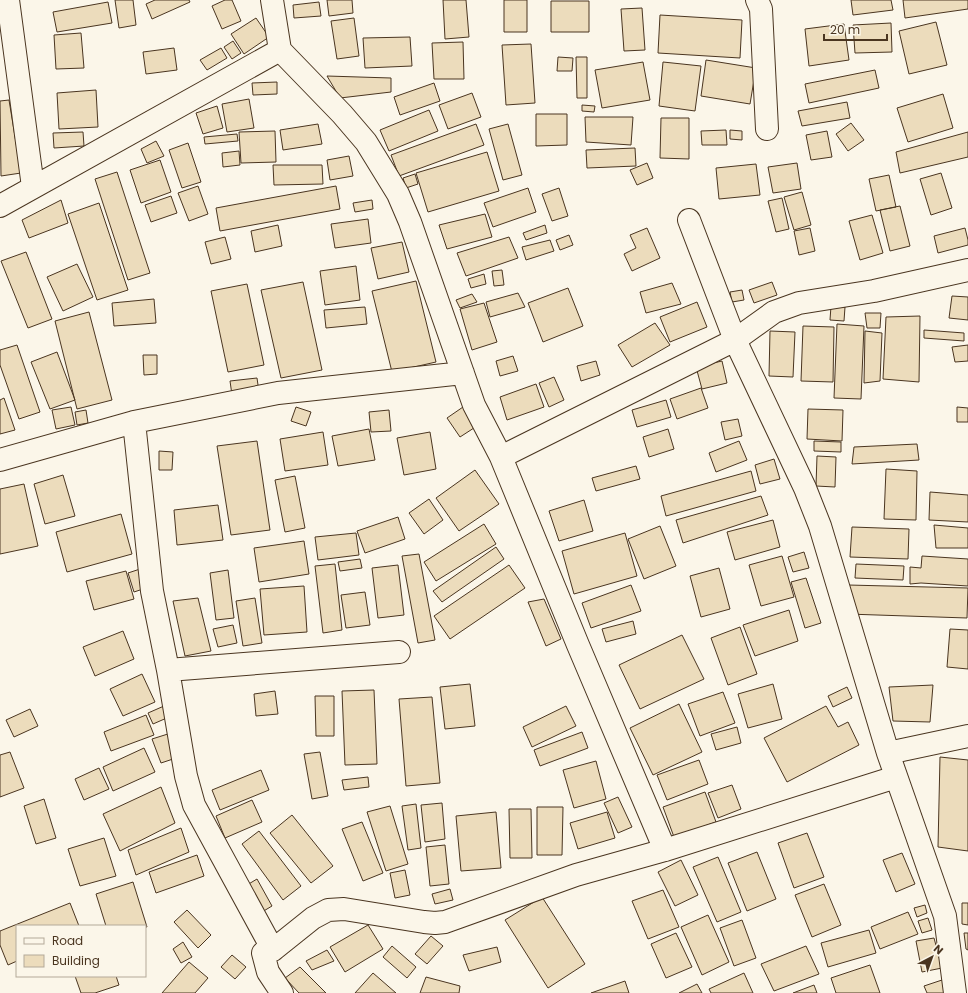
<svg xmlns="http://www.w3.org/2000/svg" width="968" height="993" font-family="Poppins,sans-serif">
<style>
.building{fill:#ecdcbc;stroke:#4a3520}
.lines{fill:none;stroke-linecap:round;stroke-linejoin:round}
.minor-casing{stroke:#4a3520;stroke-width:24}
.minor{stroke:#fbf6e9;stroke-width:22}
</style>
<rect width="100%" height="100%" fill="#fbf6e9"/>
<!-- building -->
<path class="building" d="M115,0H133L136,25L119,28Z
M155,0H189L190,2L152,19L146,4Z
M225,0H232L241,21L222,29L212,6Z
M327,0H352L353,13L329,16Z
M443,0H466L469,37L445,39Z
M504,0H527V32H504Z
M851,0H891L893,10L853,15Z
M903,0H968V9L905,18Z
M551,1H589V32H551Z
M108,2L112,23L57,32L53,12Z
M319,2L321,16L294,18L293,5Z
M642,8L645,50L624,51L621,9Z
M660,15L742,20L740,58L658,53Z
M256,18L269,37L244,54L231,34Z
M354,18L359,56L337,59L331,21Z
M936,22L947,65L909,74L899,31Z
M891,23L892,52L855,53L853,25Z
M844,24L849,60L809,66L805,29Z
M81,33L84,68L56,69L54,35Z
M410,37L412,66L365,68L363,38Z
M233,41L241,53L232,59L224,47Z
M463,42L464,79H434L432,43Z
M531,44L535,103L506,105L502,45Z
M174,48L177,70L146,74L143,52Z
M221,48L227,58L207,70L200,60Z
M558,57L573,58L572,71H557Z
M576,57H587V98H577Z
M706,60L756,68L750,104L701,96Z
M643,62L650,100L602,108L595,70Z
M663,62L701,66L695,111L659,106Z
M875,70L879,88L809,103L805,84Z
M327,76L391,78V92L340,98Z
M277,82V94L253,95L252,83Z
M434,83L440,101L400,115L394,97Z
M96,90L98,127L59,129L57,93Z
M472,93L481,117L448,129L439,105Z
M943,94L953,128L908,142L897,108Z
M249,99L254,128L227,132L222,104Z
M9,100L21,173L1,176L0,101Z
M847,102L850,118L802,126L798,111Z
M582,105L595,106L594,112L582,111Z
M217,106L223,128L203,134L196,113Z
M429,110L438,131L389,151L380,130Z
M536,114H567V145L536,146Z
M585,117H633L631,145L586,142Z
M661,118H689V159L660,158Z
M851,123L864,140L848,151L836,134Z
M318,124L322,144L283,150L280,130Z
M476,124L484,145L399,176L391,155Z
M508,124L522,175L503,180L489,129Z
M726,130L727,145H702L701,131Z
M730,130L742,131V140L730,139Z
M275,131L276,162L241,163L239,132Z
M827,131L832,157L811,160L806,135Z
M83,132L84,146L54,148L53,133Z
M968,132V157L900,173L896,152Z
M237,134L238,141L205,144L204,137Z
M156,141L164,156L147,163L141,149Z
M188,143L201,182L182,188L169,150Z
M635,148L636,166L587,168L586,150Z
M239,151L240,165L223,167L222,153Z
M487,152L499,191L428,212L416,173Z
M349,156L353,176L330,180L327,160Z
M160,160L171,192L141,203L130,170Z
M647,163L653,178L637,185L630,170Z
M797,163L801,189L773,193L768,167Z
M756,164L760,195L719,199L716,168Z
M273,165H322L323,184L274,185Z
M117,172L150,273L128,280L95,179Z
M941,173L952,208L931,215L920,179Z
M415,174L418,184L406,188L403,178Z
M889,175L896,207L876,211L869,179Z
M198,186L208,214L189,221L178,193Z
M336,186L340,209L220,231L216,208Z
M528,188L536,212L493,227L484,203Z
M559,188L568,216L552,221L542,194Z
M802,192L811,225L794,230L784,197Z
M171,196L177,213L151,222L145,205Z
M782,198L789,229L776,232L768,201Z
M61,200L68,223L29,238L22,220Z
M372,200L373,209L355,212L353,203Z
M99,203L128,290L97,300L68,214Z
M900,206L910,246L890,251L880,210Z
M485,214L492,237L447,249L439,225Z
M872,215L883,253L860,260L849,221Z
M368,219L371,243L335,248L331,224Z
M278,225L282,246L255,252L251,231Z
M545,225L547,233L526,240L523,233Z
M647,228L660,258L632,271L624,254L636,248L630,235Z
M810,228L815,251L799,255L794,231Z
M965,228L968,240V245L938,253L934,236Z
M569,235L573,245L560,250L556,240Z
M225,237L231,259L211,264L205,242Z
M509,237L518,258L466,276L457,253Z
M550,240L554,251L526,260L522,247Z
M402,242L409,272L378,279L371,248Z
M26,252L52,319L28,328L1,261Z
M77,264L93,297L63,311L47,277Z
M356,266L360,300L325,305L320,271Z
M502,270L504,285L494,286L492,271Z
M484,274L486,284L471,288L468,279Z
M416,281L436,362L392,372L372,291Z
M303,282L322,370L281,378L261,290Z
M772,282L777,295L754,303L749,290Z
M672,283L681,304L646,313L640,292Z
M247,284L264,365L228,372L211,291Z
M568,288L583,326L543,342L528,303Z
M742,290L744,300L732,302L730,292Z
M518,293L525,307L490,317L486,302Z
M472,294L477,302L460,308L456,300Z
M952,296L968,297V320L949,318Z
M154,299L156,323L114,326L112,303Z
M697,302L707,327L670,342L660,317Z
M484,303L497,342L472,350L460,309Z
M831,306L845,307L844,321L830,320Z
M365,307L367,324L326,328L324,310Z
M89,312L112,400L77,409L55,321Z
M865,313H881L880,328H867Z
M920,316L919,382L883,379L886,317Z
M655,323L670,345L632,367L618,345Z
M837,324L864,326L861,399L834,398Z
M803,326L834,327L833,382L801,381Z
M924,330L964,333V341L924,338Z
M770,331L795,332L793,377L769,376Z
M865,331L882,333L880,381L864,383Z
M17,345L40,412L19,419L0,365V350Z
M968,345V361L955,362L952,347Z
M57,352L75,400L50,409L31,362Z
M143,355H157V374L144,375Z
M513,356L518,371L500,376L496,361Z
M596,361L600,375L581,381L577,366Z
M722,361L727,383L702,389L696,367Z
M554,377L564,400L549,407L539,383Z
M257,378L259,392L232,395L230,381Z
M536,384L544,407L507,420L500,397Z
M701,388L708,408L677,419L670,399Z
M4,398L15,430L0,434V400Z
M666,400L671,417L637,427L632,410Z
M71,407L75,425L56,429L52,410Z
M296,407L311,412L306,426L291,421Z
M463,407L477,426L460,437L447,418Z
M957,407L968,408V422H957Z
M808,409L843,410L842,441L807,439Z
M86,410L88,423L77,425L75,412Z
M389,410L391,431L371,432L369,412Z
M738,419L742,436L725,440L721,422Z
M369,429L375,460L338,466L332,436Z
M668,429L674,449L649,457L643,437Z
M323,432L328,465L285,471L280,439Z
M430,432L436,469L404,475L397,438Z
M257,441L270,530L231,535L217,446Z
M739,441L747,460L716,472L709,453Z
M814,441L841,442V452L814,451Z
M917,444L919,460L852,464L854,447Z
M159,451L173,452L172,470H159Z
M817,456L836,457L835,487L816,486Z
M774,459L780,479L760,484L755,465Z
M636,466L640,479L596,491L592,478Z
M886,469L917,471L916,520L884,519Z
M475,470L499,504L459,531L436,498Z
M751,471L756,491L666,516L661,496Z
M63,475L75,516L45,524L34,484Z
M295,476L305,528L285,532L275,480Z
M24,484L38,546L0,554V489Z
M930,492L968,495V522L929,520Z
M761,496L768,515L683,543L676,520Z
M429,499L443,520L424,534L409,513Z
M584,500L593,531L559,541L549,511Z
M218,505L223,540L177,545L174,510Z
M121,514L132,554L67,572L56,532Z
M398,517L405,539L365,553L357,531Z
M773,520L780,547L735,560L727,532Z
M484,524L496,544L436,581L424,562Z
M934,525L968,528V548H936Z
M660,526L676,566L644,579L628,539Z
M852,527L909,529L908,559L850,557Z
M356,533L359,555L318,560L315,537Z
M625,533L637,576L574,594L562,551Z
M304,541L309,574L259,582L254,548Z
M496,547L504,559L442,602L433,591Z
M804,552L809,568L793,572L788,557Z
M419,554L435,640L418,643L402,556Z
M782,556L794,597L761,606L749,565Z
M922,556L968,559V586L921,583L910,584V567L921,568Z
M360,559L362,568L340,571L338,562Z
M335,564L342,630L323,633L315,566Z
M856,564L904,566L903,580L855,578Z
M398,565L404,615L378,618L372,568Z
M509,565L525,588L450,639L434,616Z
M719,568L730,609L701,617L690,576Z
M140,569L146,588L134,592L128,573Z
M228,570L234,618L216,620L210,573Z
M126,571L134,599L94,610L86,581Z
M806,578L821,623L805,628L791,582Z
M631,585L641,611L591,628L582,603Z
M848,585L968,588L967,618L847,614Z
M304,586L307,632L264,635L260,589Z
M365,592L370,625L346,628L341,595Z
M198,598L211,651L185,656L173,601Z
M255,598L262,643L243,646L236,601Z
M544,599L561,639L546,646L528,602Z
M789,610L798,641L755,656L743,625Z
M633,621L636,634L606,642L602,629Z
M233,625L237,643L218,647L213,629Z
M740,627L757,674L728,685L711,638Z
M950,629L968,630V669L947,667Z
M123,631L134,659L95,676L83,647Z
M682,635L704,679L640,709L619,665Z
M142,674L155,702L123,716L110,689Z
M470,684L475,726L445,729L440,687Z
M773,684L782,719L748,728L738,694Z
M933,685L930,722L893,721L889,687Z
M847,687L852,698L833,707L828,696Z
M374,690L377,764L345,765L342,691Z
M275,691L278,714L256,716L254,694Z
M723,692L735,723L700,736L688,704Z
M315,696H334V736H316Z
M432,697L440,783L406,786L399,699Z
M679,704L702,752L653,775L630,728Z
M164,706L169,717L153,724L148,713Z
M566,706L576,726L532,747L523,727Z
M826,706L838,727L848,722L859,745L787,782L764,738Z
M30,709L38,726L14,737L6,720Z
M146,715L154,735L111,751L104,732Z
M737,727L741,743L716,750L711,734Z
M582,732L588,748L540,766L534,750Z
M171,733L179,757L161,763L152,739Z
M144,748L155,772L113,791L103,767Z
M10,752L24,788L0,797V755Z
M320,752L328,796L312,799L304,754Z
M940,757L968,760V851L938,847Z
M699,760L708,784L667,800L657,775Z
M596,761L606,799L574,808L563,770Z
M99,768L109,789L84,800L75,779Z
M261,770L269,790L220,810L212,790Z
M368,777L369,787L344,790L342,780Z
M732,785L741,809L718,818L708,793Z
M161,787L175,823L120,851L103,814Z
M705,792L716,822L674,837L663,807Z
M618,797L632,827L618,833L604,803Z
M44,799L56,838L36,844L24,806Z
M252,800L262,822L225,838L216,816Z
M442,803L445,839L425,842L421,805Z
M416,804L421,848L408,850L402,806Z
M390,806L408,864L386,871L367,812Z
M537,807H563L562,855H537Z
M509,809H531L532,858H510Z
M496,812L501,868L461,871L456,816Z
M607,812L615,838L578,849L570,823Z
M292,815L333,866L311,883L270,833Z
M362,822L383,873L363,881L342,829Z
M181,828L189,852L136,875L128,850Z
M259,831L301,886L283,900L242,844Z
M807,833L824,877L794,888L778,843Z
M104,838L116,876L80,886L68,849Z
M445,845L449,884L430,886L426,847Z
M757,852L776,899L747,911L728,863Z
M902,853L915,884L896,892L883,860Z
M197,855L204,876L156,893L149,872Z
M718,857L741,912L717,922L693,867Z
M681,860L698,895L675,906L658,872Z
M405,870L410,895L395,898L390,873Z
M257,879L272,906L262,912L247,885Z
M133,882L147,927L106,926L96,894Z
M824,884L841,925L812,937L795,895Z
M450,889L453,900L435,904L432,894Z
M663,890L679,927L648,939L632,901Z
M542,897L585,964L548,988L505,920Z
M70,903L79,926H17V961L8,965L0,945V931Z
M962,903H968V925L962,924Z
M925,905L927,913L917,917L914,908Z
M187,910L211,935L198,948L174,922Z
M908,912L918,934L880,949L871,927Z
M708,915L729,962L702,975L681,927Z
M928,918L932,930L922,933L918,921Z
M742,920L756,958L734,966L720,928Z
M368,925L383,949L345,972L330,947Z
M869,930L876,953L828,967L821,943Z
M676,933L692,967L666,978L651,944Z
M964,933H968V950L966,949Z
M431,936L443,946L427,964L415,954Z
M934,938L942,968L922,972L916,941Z
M183,942L192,957L181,963L173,949Z
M392,946L416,967L407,978L383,957Z
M806,946L819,974L774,991L761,964Z
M497,947L501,962L469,971L463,955Z
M327,950L334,961L312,970L306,961Z
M232,955L246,967L235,979L221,967Z
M189,962L208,978L195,993H162Z
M870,965L880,993H836L831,978Z
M300,967L326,993H299L285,978Z
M373,973L396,993H355Z
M744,973L753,993H711L709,989Z
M75,976H116L119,985L95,993H81Z
M426,977L460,986L459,993H420Z
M948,978L951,993H927L924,986Z
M625,981L629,993H591Z
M697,984L702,993H679Z
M814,985L817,993H793Z"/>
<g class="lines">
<defs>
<path id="minor" d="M8,0L33,187
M272,0L280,50L342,114L366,142L398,194L410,222L474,405L501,457L578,645L665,850
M757,0L761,9L767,129
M0,206L280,50
M689,220L735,340L805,488L820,526L888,753L945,916L955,993
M134,422L152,591L168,670L186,776L194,805L273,950L263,953L268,972L282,993
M501,457L735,340L774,312L799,303L874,291L968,270
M0,460L134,422L278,393L463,373
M168,670L399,652
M888,753L968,736
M273,950L313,918L328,910L344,909L424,922L435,923L445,922L576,875L665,850L896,777"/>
</defs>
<!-- minor casing -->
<use href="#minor" class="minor-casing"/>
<!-- minor -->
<use href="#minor" class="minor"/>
</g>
<!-- legend -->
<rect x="16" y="925" width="130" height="52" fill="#fbf6e9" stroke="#b4a999"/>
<rect x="24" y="938" width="20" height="6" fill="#fbf6e9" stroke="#b4a999"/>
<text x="52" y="945" font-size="12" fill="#4a3520">Road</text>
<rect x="24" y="955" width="20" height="12" fill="#ecdcbc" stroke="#b4a999"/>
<text x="52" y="965" font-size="12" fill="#4a3520">Building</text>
<!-- north arrow -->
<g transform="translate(932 957) rotate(41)" stroke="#fbf6e9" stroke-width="3" paint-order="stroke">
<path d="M0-3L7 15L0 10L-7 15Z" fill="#4a3520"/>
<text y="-6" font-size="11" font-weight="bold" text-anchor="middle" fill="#4a3520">N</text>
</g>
<!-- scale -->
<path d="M824 34v6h63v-6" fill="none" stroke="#4a3520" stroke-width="2"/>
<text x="830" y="34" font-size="12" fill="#4a3520" stroke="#fbf6e9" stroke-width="3" paint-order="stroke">20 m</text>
</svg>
